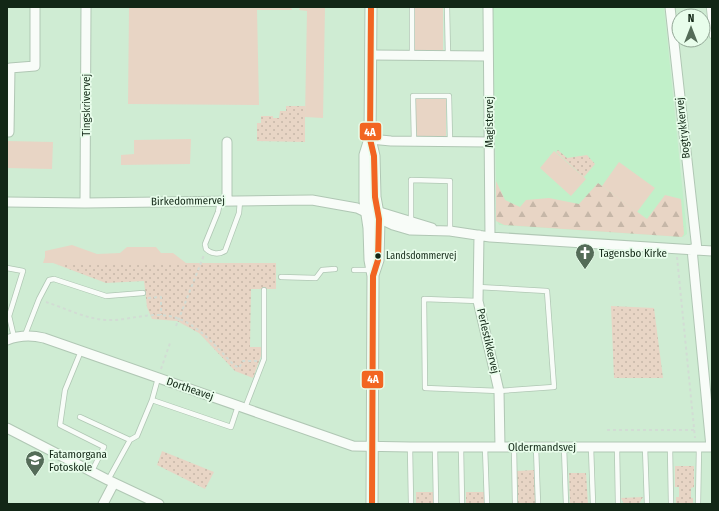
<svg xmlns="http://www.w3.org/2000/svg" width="719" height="511" font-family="'Fira Sans Condensed',sans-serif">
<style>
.built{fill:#c1f0c9}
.green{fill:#e8d5c5}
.forest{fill:url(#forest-firs)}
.park{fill:url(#park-dots)}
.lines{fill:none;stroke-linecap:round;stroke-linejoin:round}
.service-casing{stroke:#b0c7b4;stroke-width:6}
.minor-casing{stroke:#b0c7b4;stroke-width:11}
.tertiary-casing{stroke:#b0c7b4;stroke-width:13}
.path{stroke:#d2dcd4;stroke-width:2;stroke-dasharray:3 3;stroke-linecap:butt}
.service{stroke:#f8fcf8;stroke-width:4.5}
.minor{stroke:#f8fcf8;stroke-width:9}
.tertiary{stroke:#f8fcf8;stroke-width:11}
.bus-1-casing{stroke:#e8fdeb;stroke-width:9}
.bus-1{stroke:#f26522;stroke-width:6}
.bus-dot{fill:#122716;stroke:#e8fdeb;stroke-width:1.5}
.labels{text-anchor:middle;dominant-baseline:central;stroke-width:3.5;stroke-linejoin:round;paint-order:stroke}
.bus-label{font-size:10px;fill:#122716;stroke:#e8fdeb;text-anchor:start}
.street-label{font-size:11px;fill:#122716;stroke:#e8fdeb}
.poi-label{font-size:11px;fill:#122716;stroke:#e8fdeb;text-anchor:start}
.line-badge{stroke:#e8fdeb;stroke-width:1.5}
.badge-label{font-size:11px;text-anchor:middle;font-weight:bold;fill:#fff}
</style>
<defs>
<pattern id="forest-firs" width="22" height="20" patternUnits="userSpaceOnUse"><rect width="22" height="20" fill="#e8d5c5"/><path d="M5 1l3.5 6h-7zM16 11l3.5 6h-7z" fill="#c6b7a8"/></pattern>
<pattern id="park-dots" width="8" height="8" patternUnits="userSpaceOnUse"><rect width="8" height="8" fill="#e8d5c5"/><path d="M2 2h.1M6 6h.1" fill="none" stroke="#c6b7a8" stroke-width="1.8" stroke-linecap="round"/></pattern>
</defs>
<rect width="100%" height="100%" fill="#cfecd3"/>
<!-- built -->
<path class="built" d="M492,7H664L687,234L683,237L499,225L497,221Z"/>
<!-- green -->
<path class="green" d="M129,7H291L292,10H257L259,105L128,104Z
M300,7H325L323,118L305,117L307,11L299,10Z
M415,7H443V51H415Z
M415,98H446V136H416Z
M191,139L190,164L121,165V155L134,154V140Z
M7,141L53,142L52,169L7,168Z
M554,151L586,179L571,196L540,168Z
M619,162L655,188L637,212L602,186Z
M72,245L97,254L120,253L127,247H156L161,253H173L186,263H43L45,257V251Z"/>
<!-- forest -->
<path class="forest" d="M496,181L505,200L520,207L526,200L549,198L579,204L598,183L647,219L665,195L681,199L684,234L682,237L504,225L496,221Z"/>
<!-- park -->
<path class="park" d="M286,106H305V142L257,141V123H261V116H273V118H279L280,111H286Z
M558,150L567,158L587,155L595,164L584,177L556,152Z
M53,263H276V289H251L250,347H261V356L253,378L235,371L199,333L177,321L152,319L147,307L144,281L106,283Z
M611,306L654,308L663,378H614Z
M162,451L214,472L205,489L157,465Z
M675,466H694V487L691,488V498H693V504H676V497H679V487H675Z
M534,470L535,504H518L517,471Z
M569,473H586L588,504H570Z
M416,492H433V504H416Z
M466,492H485V504H466Z
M643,497L639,504H624L621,498Z"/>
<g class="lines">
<defs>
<path id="service" d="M412,7V55
M447,7L448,56
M709,7L712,36
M414,140L413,96H449L450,141
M220,201L218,212L205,244L206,249C211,254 219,255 225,251L239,213L240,201
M411,221V180L450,181V231
M7,268L23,271L9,316L14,337
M354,270H371
M281,277L316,278L322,270L335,269
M478,287L547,291L554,387L499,391L425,388L424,299L478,301
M25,335L39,299L49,280L54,279L106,296L143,293
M81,351L65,390L60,425L104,447L92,471
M152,400L158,378
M245,408L264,359V290
M80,417L130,440
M410,447L411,504
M435,447L436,504
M461,447L462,504
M485,447L487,504
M514,447L515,504
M536,447L538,504
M564,447L566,504
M591,447L593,504
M617,447L618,504
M645,447L647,504
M670,447L671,504
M108,480L130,440L137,436L152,400L231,427L238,406
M698,504L699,447"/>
<path id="minor" d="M488,7L490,237
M670,7L697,250
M371,55L488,56
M7,132H9L10,68L35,66V7
M370,139L391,141L489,142
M227,142V201
M7,202L85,203L312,200L357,208L393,225L410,230L450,231L490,237L712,251
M85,203L86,7
M373,210L432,228
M479,235L478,301L499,391L500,447
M692,249L711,447
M7,340C20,335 31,335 44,338L353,446L410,447H712
M7,428L108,480L159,504
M103,504L114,483"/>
<path id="tertiary" d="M371,7L370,139L374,156L375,197L379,219L378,260L373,275
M370,139L365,155V201L369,228L370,260L373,276L372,504"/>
</defs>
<!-- service casing -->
<use href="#service" class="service-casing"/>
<!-- minor casing -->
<use href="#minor" class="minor-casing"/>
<!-- tertiary casing -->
<use href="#tertiary" class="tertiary-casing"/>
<!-- path -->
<path class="path" d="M677,257L695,438
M148,298L161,297V315
M46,302C65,308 90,321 111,320C126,320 141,315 157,315C191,314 212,343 234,365L239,368L243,361H257
M176,326L204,255
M161,369L170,343
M607,430H695"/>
<!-- service -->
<use href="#service" class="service"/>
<!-- minor -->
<use href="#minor" class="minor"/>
<!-- tertiary -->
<use href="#tertiary" class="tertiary"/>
<defs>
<path id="bus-1" d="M371,7L370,139L374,156L375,197L379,219L378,260L373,276L372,504"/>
</defs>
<!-- bus-1 casing -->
<use href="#bus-1" class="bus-1-casing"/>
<!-- bus-1 -->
<use href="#bus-1" class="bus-1"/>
</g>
<!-- icons -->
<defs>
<symbol id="church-pin" viewBox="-11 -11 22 30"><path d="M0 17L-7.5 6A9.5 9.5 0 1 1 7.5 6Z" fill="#546c58" stroke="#e8fdeb"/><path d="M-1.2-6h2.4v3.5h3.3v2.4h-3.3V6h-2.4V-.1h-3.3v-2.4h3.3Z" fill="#fff"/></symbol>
<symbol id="university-pin" viewBox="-11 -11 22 30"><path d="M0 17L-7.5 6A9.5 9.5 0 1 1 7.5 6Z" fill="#546c58" stroke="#e8fdeb"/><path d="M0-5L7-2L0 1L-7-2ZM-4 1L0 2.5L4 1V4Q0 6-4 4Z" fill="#fff"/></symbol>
</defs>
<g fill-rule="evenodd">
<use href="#church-pin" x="574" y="242" width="22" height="30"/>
<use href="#university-pin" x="24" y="449" width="22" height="30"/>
</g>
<!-- markers -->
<circle class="bus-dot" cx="378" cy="256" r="3.5"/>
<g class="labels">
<!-- bus labels -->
<g class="bus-label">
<text x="386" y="256">Landsdommervej</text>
</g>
<!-- street labels -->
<g class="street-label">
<text transform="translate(86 105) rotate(-90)">Tingskrivervej</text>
<text transform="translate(489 122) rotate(-90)">Magistervej</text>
<text transform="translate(683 128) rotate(-96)">Bogtrykkervej</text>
<text transform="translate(188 201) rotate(-1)">Birkedommervej</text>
<text transform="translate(488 341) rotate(77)">Perlestikkervej</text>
<text transform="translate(190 389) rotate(19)">Dortheavej</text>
<text x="542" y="447">Oldermandsvej</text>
</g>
<!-- poi labels -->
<g class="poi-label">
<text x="599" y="253">Tagensbo Kirke</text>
<text x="49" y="454">Fatamorgana<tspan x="49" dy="13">Fotoskole</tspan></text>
</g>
</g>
<g class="line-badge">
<rect x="359" y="122" width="23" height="19" rx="4" fill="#f26522"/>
<rect x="361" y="370" width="23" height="19" rx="4" fill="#f26522"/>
</g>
<g class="badge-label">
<text x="370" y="136">4A</text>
<text x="373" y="383">4A</text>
</g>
<!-- border -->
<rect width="719" height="511" fill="none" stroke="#122716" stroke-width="16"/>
<!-- north arrow -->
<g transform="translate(691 28)"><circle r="19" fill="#e8fdeb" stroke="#92a796"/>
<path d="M0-3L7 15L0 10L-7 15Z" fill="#546c58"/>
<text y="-6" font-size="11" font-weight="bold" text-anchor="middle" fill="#122716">N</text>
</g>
</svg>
